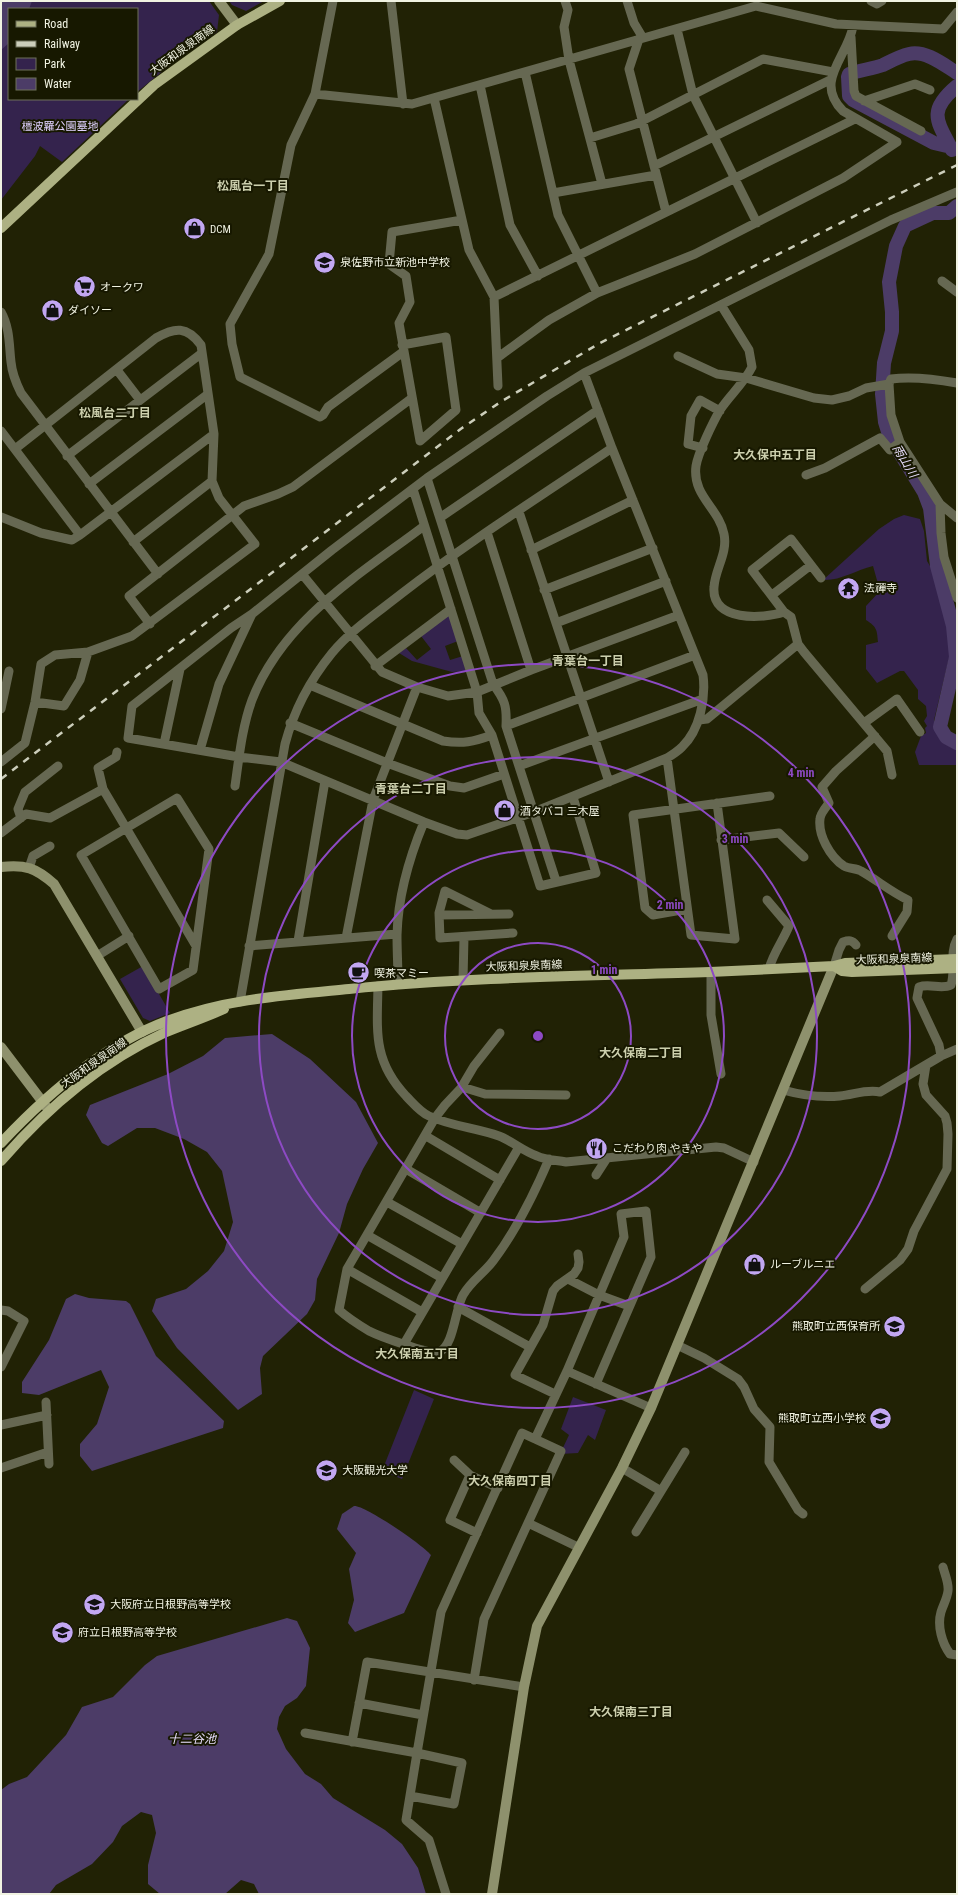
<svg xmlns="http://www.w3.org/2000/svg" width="958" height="1895" font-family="'Roboto Condensed','Noto Sans JP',sans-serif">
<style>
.green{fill:#34234d}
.water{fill:#4c3c67}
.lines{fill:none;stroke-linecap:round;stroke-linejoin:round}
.river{stroke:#4c3c67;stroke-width:14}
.street{stroke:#666852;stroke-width:9}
.secondary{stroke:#8e916d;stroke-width:10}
.primary{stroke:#adb183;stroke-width:10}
.rail{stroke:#cccebb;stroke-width:2.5;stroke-dasharray:7 7;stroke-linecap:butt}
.ring{fill:none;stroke:#8d4ac4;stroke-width:2}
.labels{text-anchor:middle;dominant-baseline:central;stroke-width:4;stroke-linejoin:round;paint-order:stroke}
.street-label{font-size:11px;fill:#f1f3e2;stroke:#171800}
.park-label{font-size:11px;fill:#e1d2ff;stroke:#171800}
.poi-label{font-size:11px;fill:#f1f3e2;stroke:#171800;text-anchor:start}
.neighbourhood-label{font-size:12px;font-weight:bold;fill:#cccfad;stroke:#171800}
.water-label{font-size:12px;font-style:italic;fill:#e9dffd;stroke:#171800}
.centre{fill:#8d4ac4;stroke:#171800;stroke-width:2}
.ring-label{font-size:12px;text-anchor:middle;font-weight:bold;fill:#8d4ac4;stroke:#171800;stroke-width:4;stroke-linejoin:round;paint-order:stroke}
</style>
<rect width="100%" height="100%" fill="#212205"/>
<!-- green -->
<path class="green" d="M1,1H209L219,15L217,32L179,58L137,92V9H9V99H129L62,162L40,146L35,156L1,200Z
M229,1H264L246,11L232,5Z
M904,515L920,519L924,531L927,561L930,566H933L948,630L950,654L934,720C935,737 941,743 957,750V765H919L915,752L921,736L926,733L925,728L927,726L924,721L927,716L926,706L918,699V690L904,671H900L877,683L866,669V645L878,642C877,630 877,627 866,620V606L880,591L873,566C856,570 840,581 823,580L879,529L894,519Z
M447,616H450L458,641L445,646L450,660L463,656L467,671L452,672L412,661L399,653L406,648L417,660L431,649L421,636Z
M143,966L170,1013L150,1021L143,1018L120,979Z
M414,1390L434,1399L402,1479L382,1471Z
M573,1397L606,1410L595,1440L588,1435L578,1453L560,1454L569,1435L561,1429Z"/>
<!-- water -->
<path class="water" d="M1,1H32L29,9H9V43L1,50Z
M272,1034L310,1059L356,1102L378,1143L363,1169L347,1204L339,1233L317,1279L315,1300L307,1314L263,1356L260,1368L262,1394L238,1410L177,1348L152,1311L156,1299L186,1289L208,1271L224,1251L233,1222L222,1171L207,1152L184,1139L155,1128H137L108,1146L102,1143L86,1115L90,1105L168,1074L203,1056L225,1038Z
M75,1294L89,1298L126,1301L130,1304L156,1356L224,1421L223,1428L92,1471L80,1456V1444L97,1424L109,1387L101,1370L39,1395L22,1393V1382L49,1340L66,1299Z
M354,1506C365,1505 423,1545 431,1555L404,1613L355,1632L348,1623L354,1600L349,1569L356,1553L337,1529L342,1514Z
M287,1618L297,1621L310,1648L306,1686L297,1698L285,1706L279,1717L277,1729L286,1749L305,1774L321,1784L333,1798L385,1830L402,1844L418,1868L426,1894H259L254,1884L241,1880L225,1894H160L148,1884V1865L156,1833L152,1815L141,1812L122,1826L113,1842L92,1864L56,1885L49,1894H1V1790L9,1784L27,1777L66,1735L82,1707L113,1697L145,1665L157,1656Z"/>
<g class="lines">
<!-- river -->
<path class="river" d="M951,147L934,143L853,100L849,96L848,77L849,74C860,70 872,69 883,65C891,61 900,56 909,54C926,50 944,65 957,73
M952,150C937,121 927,111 957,86
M957,206L949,213H933L905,226L896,246L889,282L892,312V331L884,363L882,394L885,422L889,435L924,492L930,508L937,566L953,626L956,657L940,727L946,737L957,743"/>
<!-- street -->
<path class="street" d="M333,1L315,94L291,145L269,254L230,324L232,344L240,377L320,417L323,415L328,407L403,352
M391,1L403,104
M565,1L568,10L564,27L569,60L602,184
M627,1L634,23L643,38
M871,1L877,4L882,1
M677,29L693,95L757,223
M851,37L854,91L856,96L921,131
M639,39L629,69L666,212
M525,72L558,215L597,293
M480,85L510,225L538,276
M315,94L412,104L756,6L836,24L943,29L957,12
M434,98L469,250L494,297L498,386
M864,101L915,84L930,90
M590,138L636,124L763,59L833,72
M654,166L830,80
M553,193L656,175
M942,281L957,292
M494,297L855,119
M721,305L749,350L752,367C744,383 730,395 720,410C713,422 698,453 696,466C692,496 719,508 724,534C728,553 715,569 714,587C711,622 763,619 784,612
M1,312C10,328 9,345 11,362C12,373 16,383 21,393L158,574
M402,345L446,337L456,410L420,441L399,323L410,302L406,276L389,264L392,232L462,220
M678,356L717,374L746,378L814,398L832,400L849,396L866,388L889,384
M497,358L549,320L597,293L695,254L843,178L897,142L843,111C813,81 848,57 853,26
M117,370L140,400
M957,383C935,379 913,376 891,379L889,384L891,415L900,442L940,504L941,533L944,557L957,598
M1,431L80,535L214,434
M703,448L688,444L691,416L700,400L720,411
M67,456L202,353
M806,475L825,468L880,438L890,450L900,442
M427,478L493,684C505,700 507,706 506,726L556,881
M89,484L208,394
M413,489L477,692L479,713L492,735L540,886L596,873L573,797
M940,504L957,518
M519,512L609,782
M1,517L41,533L72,540L80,535
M441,517L598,410
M487,532L531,670
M133,542L212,481
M531,550L633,500
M302,574L382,672L417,687L448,696L477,692L531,670L679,615
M821,578L791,539L752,570L784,612L791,617L798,644L804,652L887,751L892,775
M544,590L653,548
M772,595L811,565
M252,614L231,628L132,706L128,738L239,757L281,762L424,822L457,834L467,835L534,812L667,758C672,755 678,751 682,747C700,730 706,698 703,675L612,448L584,373
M556,623L666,581
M150,624L129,596L244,506L278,494L293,487L412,398
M375,666L451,609
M310,685L443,741C463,744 473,742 492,735
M35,702L64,706L80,680L88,652
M1,709L9,671
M699,720L707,719L798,644
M290,723L387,763L450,786L464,788L504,774
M864,723L897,699L920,732
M506,726L695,655
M875,736L836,771L822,787L829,803C826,807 820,814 820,819C818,835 830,857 844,866C849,869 856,868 861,871C877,880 891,892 908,900L907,912L892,936
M164,744L180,669
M200,750L219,684L252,614L332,550L427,478L547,396L584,373L891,220L957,192
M667,758L691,935L735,939L717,803
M1,762L25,743L35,702L41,664L55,655L88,652L132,636L255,544L219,498L212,481L214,434L201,345C187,326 175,327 156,338L15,449
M519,766L703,699
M235,786C239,758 242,727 252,700C283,620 359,575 424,526
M103,789L98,768L116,757L117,752
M177,798L209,849L193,970L159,989L81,855Z
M21,818L18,809L25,792L58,766
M1,833L26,814L50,818L103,789L196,946
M721,840L779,833L804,857
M29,868L33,856L50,846
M767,900L789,926C783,941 773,953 769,969
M687,909L653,915L645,908L633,815L770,796
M491,914L445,891L439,913L440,938L513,933
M439,915L509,914
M346,938L373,800L417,687
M298,941L325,781
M249,946L397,934
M97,956L129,936
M834,966L839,950L843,942C849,940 852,940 856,945
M711,972V1015L721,1074
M463,980L464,937
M398,983C398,967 397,951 397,935C398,896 409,858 424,822
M378,986C377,1032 373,1061 406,1096C413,1103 420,1112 429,1116C451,1126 476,1128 499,1136C512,1141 523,1151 537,1156C546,1160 556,1160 566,1162L716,1147L724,1148L754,1162
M240,1002L285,744C294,710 310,680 332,653C351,630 377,613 401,594C468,542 541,496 612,448
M500,1033L474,1066L461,1088L445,1105L435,1118L347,1269L339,1310C348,1318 359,1325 369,1331C379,1336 430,1355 439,1352C454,1346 455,1309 463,1295C471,1281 484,1273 493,1261C515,1232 535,1192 549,1159
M941,1056L939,1045L917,998L919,987C930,983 941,990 951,985C956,970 949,954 957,939
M462,1087L485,1094L566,1095
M783,1090C801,1095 820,1098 840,1096C853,1095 866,1089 880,1092L941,1056L957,1049
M426,1136L500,1180
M406,1169L481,1213
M596,1175L607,1158
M387,1202L462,1244
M367,1235L442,1278
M347,1269L422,1312
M568,1279L599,1295L629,1306
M865,1289L900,1260L908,1249L914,1231L947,1169L948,1134L947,1123L945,1116L926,1095L923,1084L926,1065
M458,1307L530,1347
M1,1310L8,1311L24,1321L1,1367
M404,1344L519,1147
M677,1345L704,1358L738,1379L744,1387L754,1409L770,1427L769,1462L798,1510L803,1514
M567,1371L651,1408
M555,1394L515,1375L543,1325L553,1291L557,1286L574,1274L578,1268L579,1262L578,1254
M46,1402L49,1464
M1,1425L47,1415
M535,1439L567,1371L624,1237L621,1214L646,1211L651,1257L596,1384
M454,1460L470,1475
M1,1468L48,1452
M622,1468L661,1491
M528,1523L578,1547
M636,1532L685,1452
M477,1533L450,1520L470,1475L498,1488
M943,1567C945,1575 949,1583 948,1591C947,1599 943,1605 941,1612C937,1626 942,1643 950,1654L957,1655
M359,1703L423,1715
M305,1733L417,1753L441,1612L522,1433L561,1451L484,1619L474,1680
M352,1742L367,1662L524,1687
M410,1796L454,1804L462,1763L417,1753L406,1820L429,1840L446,1894"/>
<!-- secondary -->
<path class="secondary" d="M219,1L237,25
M1,867C25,864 36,868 54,884L142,1032
M1,1047L48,1109
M492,1894L524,1687L537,1626L622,1468L651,1408L834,966"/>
<!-- primary -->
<path class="primary" d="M1,228L154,85L237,25L280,1
M834,966L842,971L852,972L957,968
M1,1143C47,1094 103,1045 167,1021C225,999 287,995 349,989C469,977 589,976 710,972C751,970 792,968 834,966L845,963L957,959
M1,1161C46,1109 101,1062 164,1033C183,1025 204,1018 224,1009"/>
<!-- rail -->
<path class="rail" d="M1,779L462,428L502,401L600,343L957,165"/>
</g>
<!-- distance rings -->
<g class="ring">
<circle cx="538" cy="1036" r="93"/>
<circle cx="538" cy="1036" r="186"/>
<circle cx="538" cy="1036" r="279"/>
<circle cx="538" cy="1036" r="372"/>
</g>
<!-- icons -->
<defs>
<symbol id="shop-disc" viewBox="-11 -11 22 22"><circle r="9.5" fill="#c2a7f2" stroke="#171800"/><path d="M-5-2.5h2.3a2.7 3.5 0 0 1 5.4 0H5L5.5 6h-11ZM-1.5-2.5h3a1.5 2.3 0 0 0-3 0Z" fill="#111"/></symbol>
<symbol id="school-disc" viewBox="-11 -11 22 22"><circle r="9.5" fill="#c2a7f2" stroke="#171800"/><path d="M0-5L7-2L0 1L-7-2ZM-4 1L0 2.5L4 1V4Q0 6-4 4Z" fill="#111"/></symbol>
<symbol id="supermarket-disc" viewBox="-11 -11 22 22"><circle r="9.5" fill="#c2a7f2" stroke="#171800"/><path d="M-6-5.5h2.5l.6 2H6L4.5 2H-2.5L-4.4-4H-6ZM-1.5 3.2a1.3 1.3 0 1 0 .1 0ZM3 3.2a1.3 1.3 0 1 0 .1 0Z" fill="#111"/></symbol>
<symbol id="temple-disc" viewBox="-11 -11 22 22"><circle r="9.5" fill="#c2a7f2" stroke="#171800"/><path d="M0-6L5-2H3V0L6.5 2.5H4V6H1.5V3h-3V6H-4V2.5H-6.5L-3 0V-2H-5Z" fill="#111"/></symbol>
<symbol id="cafe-disc" viewBox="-11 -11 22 22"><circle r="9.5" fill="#c2a7f2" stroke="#171800"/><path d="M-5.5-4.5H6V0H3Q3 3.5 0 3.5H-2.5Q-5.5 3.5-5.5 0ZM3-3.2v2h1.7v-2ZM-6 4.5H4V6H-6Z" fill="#111"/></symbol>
<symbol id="restaurant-disc" viewBox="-11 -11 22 22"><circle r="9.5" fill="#c2a7f2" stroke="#171800"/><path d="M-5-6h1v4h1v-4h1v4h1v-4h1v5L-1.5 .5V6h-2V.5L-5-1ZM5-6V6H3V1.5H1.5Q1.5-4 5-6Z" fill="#111"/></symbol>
<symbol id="university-disc" viewBox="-11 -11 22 22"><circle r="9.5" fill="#c2a7f2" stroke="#171800"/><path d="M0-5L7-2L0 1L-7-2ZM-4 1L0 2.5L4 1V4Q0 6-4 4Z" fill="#111"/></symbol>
</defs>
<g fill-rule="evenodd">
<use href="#shop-disc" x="182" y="216" width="25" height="25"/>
<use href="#school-disc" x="312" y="250" width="25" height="25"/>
<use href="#supermarket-disc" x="72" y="274" width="25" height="25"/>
<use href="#shop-disc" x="40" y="298" width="25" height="25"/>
<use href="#temple-disc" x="836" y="576" width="25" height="25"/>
<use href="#shop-disc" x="492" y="798" width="25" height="25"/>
<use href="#cafe-disc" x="346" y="960" width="25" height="25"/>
<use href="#restaurant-disc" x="584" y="1136" width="25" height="25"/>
<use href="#shop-disc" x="742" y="1252" width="25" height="25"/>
<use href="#school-disc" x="882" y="1314" width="25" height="25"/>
<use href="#school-disc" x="868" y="1406" width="25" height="25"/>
<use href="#university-disc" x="314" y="1458" width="25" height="25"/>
<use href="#school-disc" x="82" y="1592" width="25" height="25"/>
<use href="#school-disc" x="50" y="1620" width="25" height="25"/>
</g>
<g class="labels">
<!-- street labels -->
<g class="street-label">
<text transform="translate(182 50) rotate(-36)">大阪和泉泉南線</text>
<text transform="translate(894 959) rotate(-2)">大阪和泉泉南線</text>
<text transform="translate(524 966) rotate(-2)">大阪和泉泉南線</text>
<text transform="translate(94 1063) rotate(-35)">大阪和泉泉南線</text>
</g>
<!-- park labels -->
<g class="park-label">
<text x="60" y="126">檀波羅公園墓地</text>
</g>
<!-- poi labels -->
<g class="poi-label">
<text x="210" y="229">DCM</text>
<text x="340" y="262">泉佐野市立新池中学校</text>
<text x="100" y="287">オークワ</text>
<text x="68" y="310">ダイソー</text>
<text x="864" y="588">法禪寺</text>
<text x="520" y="811">酒タバコ 三木屋</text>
<text x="374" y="973">喫茶マミー</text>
<text x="612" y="1148">こだわり肉 やきや</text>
<text x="770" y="1264">ルーブルニエ</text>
<text x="880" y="1326" text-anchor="end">熊取町立西保育所</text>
<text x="866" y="1418" text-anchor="end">熊取町立西小学校</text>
<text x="342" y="1470">大阪観光大学</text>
<text x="110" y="1604">大阪府立日根野高等学校</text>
<text x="78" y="1632">府立日根野高等学校</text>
</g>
<!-- neighbourhood labels -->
<g class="neighbourhood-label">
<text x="253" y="186">松風台一丁目</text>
<text x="115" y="413">松風台二丁目</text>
<text x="775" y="455">大久保中五丁目</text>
<text x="588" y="661">青葉台一丁目</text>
<text x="411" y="789">青葉台二丁目</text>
<text x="641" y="1053">大久保南二丁目</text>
<text x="417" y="1354">大久保南五丁目</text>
<text x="510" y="1481">大久保南四丁目</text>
<text x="631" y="1712">大久保南三丁目</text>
</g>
<!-- water labels -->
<g class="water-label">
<text transform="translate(905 461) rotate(59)">雨山川</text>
<text x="192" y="1739">十二谷池</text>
</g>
</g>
<circle cx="538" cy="1036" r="6" class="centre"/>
<g class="ring-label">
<text x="801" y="777">4 min</text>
<text x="735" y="843">3 min</text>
<text x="670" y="909">2 min</text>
<text x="604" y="974">1 min</text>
</g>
<!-- border -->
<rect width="958" height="1895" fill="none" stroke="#f1f3e2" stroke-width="4"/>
<!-- legend -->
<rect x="8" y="8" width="130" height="92" fill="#171800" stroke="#6e705a"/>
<rect x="16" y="21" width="20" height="6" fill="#adb183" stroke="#6e705a"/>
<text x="44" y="28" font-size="12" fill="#f1f3e2">Road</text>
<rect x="16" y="41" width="20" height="6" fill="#cccebb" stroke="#6e705a"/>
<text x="44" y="48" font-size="12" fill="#f1f3e2">Railway</text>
<rect x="16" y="58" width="20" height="12" fill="#34234d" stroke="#6e705a"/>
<text x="44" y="68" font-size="12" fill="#f1f3e2">Park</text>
<rect x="16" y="78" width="20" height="12" fill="#4c3c67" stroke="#6e705a"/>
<text x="44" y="88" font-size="12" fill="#f1f3e2">Water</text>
</svg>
